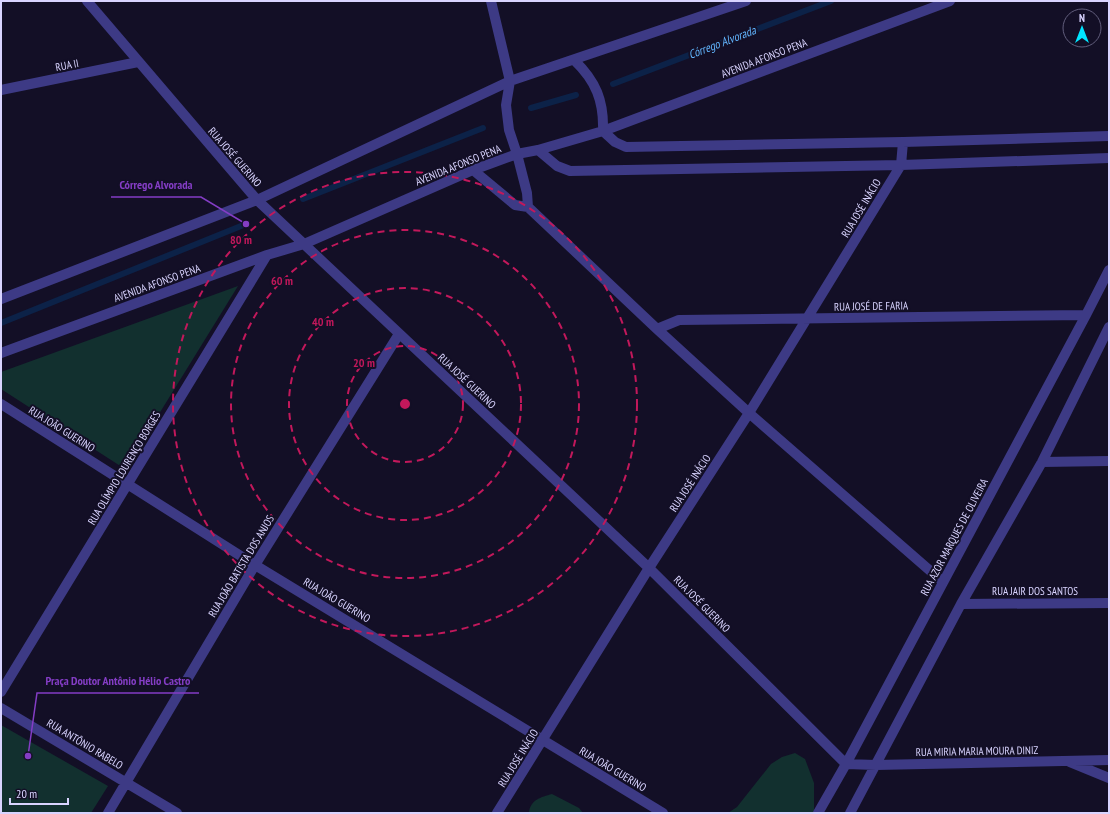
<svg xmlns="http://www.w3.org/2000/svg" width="1110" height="814" font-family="'PT Sans Narrow',sans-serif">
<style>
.green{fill:#12302f}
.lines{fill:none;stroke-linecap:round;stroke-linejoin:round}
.stream{stroke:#0c2248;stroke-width:6}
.minor{stroke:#3d3a85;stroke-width:10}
.ring{fill:none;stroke:#c2185b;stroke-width:2;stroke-dasharray:7 5}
.labels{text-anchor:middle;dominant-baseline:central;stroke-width:4;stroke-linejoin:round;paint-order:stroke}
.street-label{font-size:11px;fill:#d9d4ff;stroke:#130f26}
.water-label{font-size:12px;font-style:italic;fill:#62b6ff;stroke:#130f26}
.centre{fill:#c2185b;stroke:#130f26;stroke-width:2}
.ring-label{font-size:12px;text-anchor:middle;font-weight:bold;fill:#c2185b;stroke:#130f26;stroke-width:4;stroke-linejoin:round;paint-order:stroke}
.leader{fill:none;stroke:#843dc5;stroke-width:1.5}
.callout-dot{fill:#843dc5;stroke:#130f26;stroke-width:1.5}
.callout-label{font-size:12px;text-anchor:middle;font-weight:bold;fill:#843dc5;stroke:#130f26;stroke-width:4;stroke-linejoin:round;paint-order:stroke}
</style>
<rect width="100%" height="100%" fill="#130f26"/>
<!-- green -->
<path class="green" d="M238,286L125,469L1,389V372Z
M1,725L108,786L91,813H1Z
M795,753L805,759L814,783V813H728L737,807L771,764L782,757Z
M552,794L579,808L583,813H529C530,800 541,797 552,794Z"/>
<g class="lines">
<!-- stream -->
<path class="stream" d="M613,84L831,1
M531,108L576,95
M303,199L483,128
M1,323L246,224"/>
<!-- minor -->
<path class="minor" d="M87,1L257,200L649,568L846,764L876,765L1109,760
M491,1L510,81L506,105L509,130L517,154L527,193L528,207
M574,60C596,81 604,101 603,131L615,142L626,147L903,142L1109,136
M1,90L138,62
M538,150L557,166L570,171L901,165L1109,158
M473,170L515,205L528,207L657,329L749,413L943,582
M1,299L257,200L510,81L746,1
M657,329L679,320L1086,315
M1,353L267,255L304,244L473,170L517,154L538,150L603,131L950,1
M1,404L255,565L663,813
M1042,462L1109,461
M961,604L1109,603
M1,692L267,255
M1,708L177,813
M1070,762L1109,778
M108,813L255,565L399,334
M497,813L649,568L749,413L901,165L903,142
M818,813L846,764L1086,315L1109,270
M850,813L961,604L1042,462L1109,327"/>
</g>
<!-- distance rings -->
<g class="ring">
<circle cx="405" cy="404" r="58"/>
<circle cx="405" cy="404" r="116"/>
<circle cx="405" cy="404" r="174"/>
<circle cx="405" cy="404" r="232"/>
</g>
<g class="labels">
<!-- street labels -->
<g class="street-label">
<text transform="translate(764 58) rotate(-21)">AVENIDA AFONSO PENA</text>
<text transform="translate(67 65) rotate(-11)">RUA II</text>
<text transform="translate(235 157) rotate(49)">RUA JOSÉ GUERINO</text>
<text transform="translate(458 165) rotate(-22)">AVENIDA AFONSO PENA</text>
<text transform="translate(861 208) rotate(-59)">RUA JOSÉ INÁCIO</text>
<text transform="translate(157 283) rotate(-20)">AVENIDA AFONSO PENA</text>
<text transform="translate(871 306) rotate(-1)">RUA JOSÉ DE FARIA</text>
<text transform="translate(467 381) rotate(43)">RUA JOSÉ GUERINO</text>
<text transform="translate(62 429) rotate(32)">RUA JOÃO GUERINO</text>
<text transform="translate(124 468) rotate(-59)">RUA OLÍMPIO LOURENÇO BORGES</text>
<text transform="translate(690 483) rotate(-57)">RUA JOSÉ INÁCIO</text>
<text transform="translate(954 537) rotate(-62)">RUA AZOR MARQUES DE OLIVEIRA</text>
<text transform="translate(241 566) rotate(-59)">RUA JOÃO BATISTA DOS ANJOS</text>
<text x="1035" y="591">RUA JAIR DOS SANTOS</text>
<text transform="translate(337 600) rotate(31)">RUA JOÃO GUERINO</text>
<text transform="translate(702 604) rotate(45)">RUA JOSÉ GUERINO</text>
<text transform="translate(85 744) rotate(31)">RUA ANTÔNIO RABELO</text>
<text transform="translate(977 751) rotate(-1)">RUA MIRIA MARIA MOURA DINIZ</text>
<text transform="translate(518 758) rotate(-58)">RUA JOSÉ INÁCIO</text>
<text transform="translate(613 769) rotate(31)">RUA JOÃO GUERINO</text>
</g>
<!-- water labels -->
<g class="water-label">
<text transform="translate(722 42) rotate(-21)">Córrego Alvorada</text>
</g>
</g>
<circle cx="405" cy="404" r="6" class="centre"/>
<g class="ring-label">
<text x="241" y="244">80 m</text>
<text x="282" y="285">60 m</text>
<text x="323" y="326">40 m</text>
<text x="364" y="367">20 m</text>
</g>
<!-- callouts -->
<path class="leader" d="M246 224L201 197H111M28 756L37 693H199"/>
<g class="callout-dot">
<circle cx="246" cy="224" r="4"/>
<circle cx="28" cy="756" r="4"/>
</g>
<g class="callout-label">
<text x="156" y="189">Córrego Alvorada</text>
<text x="118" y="685">Praça Doutor Antônio Hélio Castro</text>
</g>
<!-- border -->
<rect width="1110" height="814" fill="none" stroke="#d9d4ff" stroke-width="4"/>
<!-- north arrow -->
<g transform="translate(1082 28)"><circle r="19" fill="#130f26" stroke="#625e7d"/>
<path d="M0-3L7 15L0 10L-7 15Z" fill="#00e5ff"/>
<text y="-6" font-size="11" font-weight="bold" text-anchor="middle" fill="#d9d4ff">N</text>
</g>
<!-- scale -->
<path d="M10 798v6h58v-6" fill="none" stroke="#d9d4ff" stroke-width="2"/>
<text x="16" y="798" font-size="12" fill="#d9d4ff" stroke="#130f26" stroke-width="3" paint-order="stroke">20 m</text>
</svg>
